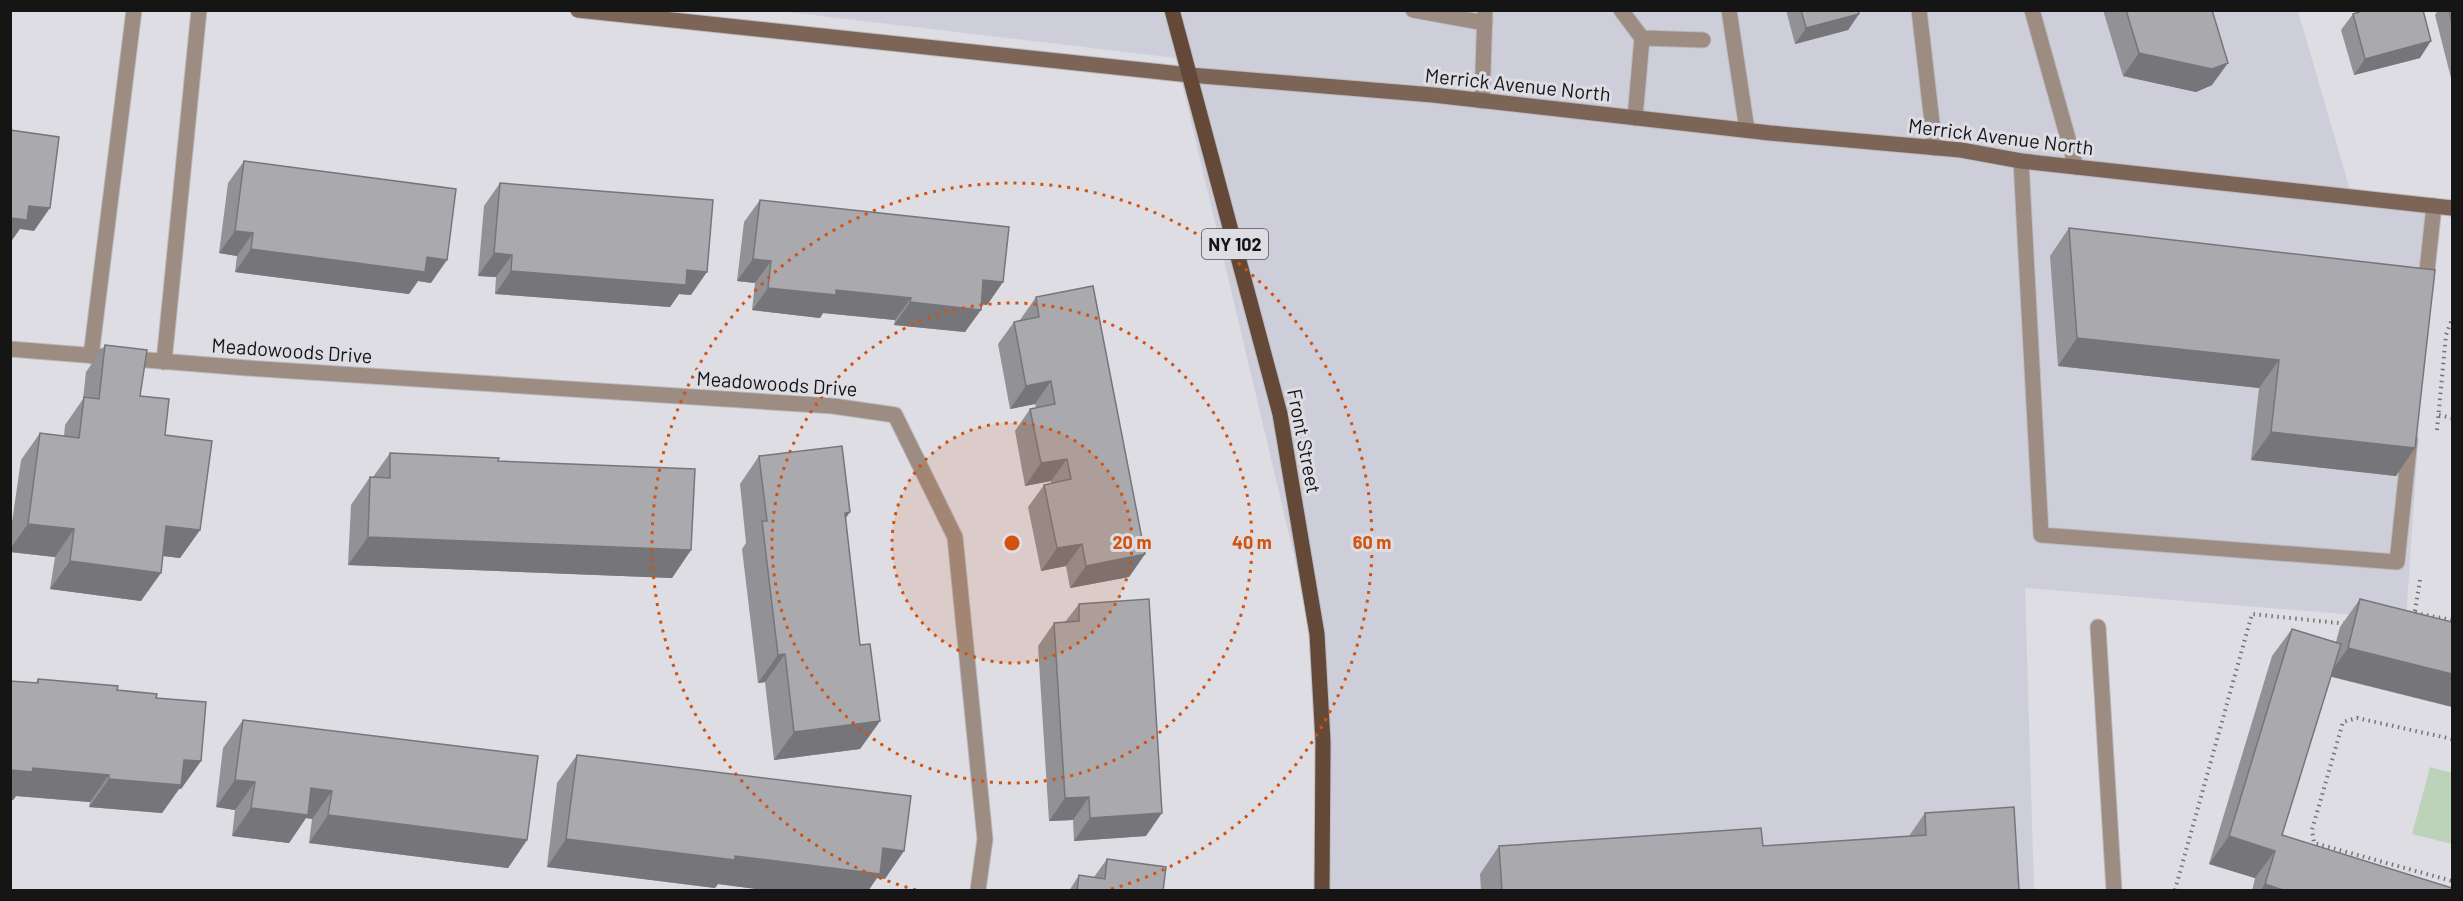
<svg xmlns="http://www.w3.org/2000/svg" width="2463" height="901" font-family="Barlow,sans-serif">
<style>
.built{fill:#ceceda}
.green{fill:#bdd3b9}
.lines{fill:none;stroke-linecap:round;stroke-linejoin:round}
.service-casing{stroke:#b9b9be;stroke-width:17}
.minor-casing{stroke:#b9b9be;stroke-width:17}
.secondary-casing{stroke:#b9b9be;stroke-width:17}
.primary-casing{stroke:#b9b9be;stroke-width:17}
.path{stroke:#747477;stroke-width:4;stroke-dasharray:1.5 4.5;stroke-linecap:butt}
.service{stroke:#9d8c82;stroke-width:15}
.minor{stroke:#9d8c82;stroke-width:15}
.secondary{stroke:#7c6457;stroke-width:15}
.primary{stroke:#654938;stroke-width:15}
.wall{fill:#919196}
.shaded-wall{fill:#76767a}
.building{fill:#a9a9ae;stroke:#76767a;stroke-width:1.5}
.ring{fill:none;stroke:#d3520d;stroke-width:3;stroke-dasharray:3 6}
.labels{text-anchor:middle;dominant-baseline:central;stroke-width:6;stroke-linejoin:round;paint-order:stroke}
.shield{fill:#dddde3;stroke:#515154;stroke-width:1.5}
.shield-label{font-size:18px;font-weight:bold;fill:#151516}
.street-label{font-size:20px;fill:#151516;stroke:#dddde3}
.centre{fill:#d3520d;stroke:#dddde3;stroke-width:3}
.ring-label{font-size:18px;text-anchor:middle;font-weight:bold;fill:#d3520d;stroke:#dddde3;stroke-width:6;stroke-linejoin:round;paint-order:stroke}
</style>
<rect width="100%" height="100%" fill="#dddde3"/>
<!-- built -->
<path class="built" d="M778,11H2298L2352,197L2434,206L2406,619L2025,588L2034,890H1324L1319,661L1176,58Z"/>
<!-- green -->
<path class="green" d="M2430,767L2452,773V844L2412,834Z"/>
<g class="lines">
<defs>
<path id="service" d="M1413,10L1485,23
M1621,10L1642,38L1635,118
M1729,10L1747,130
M1919,10L1935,148
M1642,38L1703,40
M1482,101L1485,10
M2021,161L2041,535L2397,562L2410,439
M2425,289L2434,206
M2098,627L2114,890"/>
<path id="minor" d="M2032,10L2076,167
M10,349L247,368L833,406L895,415L955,537L985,839L978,890
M91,356L134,10
M164,362L199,10"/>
<path id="secondary" d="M578,10L1190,75L1433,95L1770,133L1961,150L2021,161L2452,208"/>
<path id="primary" d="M1172,10L1280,414L1317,634L1323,742L1322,890"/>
</defs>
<!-- service casing -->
<use href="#service" class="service-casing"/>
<!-- minor casing -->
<use href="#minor" class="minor-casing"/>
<!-- secondary casing -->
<use href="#secondary" class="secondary-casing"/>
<!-- primary casing -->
<use href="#primary" class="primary-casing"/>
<!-- path -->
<path class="path" d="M2439,415L2452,418
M2437,430L2446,335L2452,319
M2415,613L2452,620
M2414,617L2420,580
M2452,739L2357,718L2343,722L2312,830L2314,843L2452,881
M2175,890L2252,614L2348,624"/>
<!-- service -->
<use href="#service" class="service"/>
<!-- minor -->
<use href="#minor" class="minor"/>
<!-- secondary -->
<use href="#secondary" class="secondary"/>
<!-- primary -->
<use href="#primary" class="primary"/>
</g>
<!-- wall -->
<path class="wall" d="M1786,10H1858L1859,14L1848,30L1795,44Z
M2103,10H2212V85L2196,92L2123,76Z
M2438,10H2452V82L2435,15Z
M2353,14L2420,58L2354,75L2341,30Z
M244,161L431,283L418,281L409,294L235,272L237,256L219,253L228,183Z
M500,183L691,295L679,294L670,307L495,294L496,277L478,276L484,206Z
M760,200L1003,282L987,305L981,304L965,332L894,325L895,320L823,313L820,318L752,310L755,283L737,281L744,222Z
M2069,228L2292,254L2415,448L2396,476L2251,460L2259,388L2058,366L2050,256Z
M1036,297L1145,554L1129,577L1070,588L1066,566L1041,571L1028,507L1044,485L1051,483V481L1025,486L1015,431L1030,409L1036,408L1035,404L1010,409L998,344L1014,322L1020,320Z
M105,345L140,396L165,435L200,530L180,558L163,556L141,601L50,589L55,557L10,552V536L21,460L40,433L64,436L65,425L83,399L86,372Z
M390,453L498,461L691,550L672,578L348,565L351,505L370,477H373Z
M759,456L845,519L860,645L880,721L860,749L774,760L765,682L758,683L742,549L746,543L740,484Z
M2360,599L2452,622L2331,676L2282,835L2452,891H2252L2255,878L2209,864L2272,656L2292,629L2336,642L2340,627Z
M1079,604L1146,836L1074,841L1073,820L1049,821L1038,646L1054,623L1065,622Z
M38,679L117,690L156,698L201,761L181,789H179L162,813L89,807L90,802L16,796L13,800H10V681L36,683Z
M243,720L527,840L508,868L309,843L312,819L306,818L289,843L232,836L235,810L216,807L223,748Z
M577,755L885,879L877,878L868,891H772L718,884L715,888L547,867L557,783Z
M1925,813L2019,891H1481L1480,874L1499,846H1763L1909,836Z
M1107,859L1163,891H1069L1079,875L1094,877Z"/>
<!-- shaded-wall -->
<path class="shaded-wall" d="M1859,14L1848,30L1795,44L1806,28Z
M2431,41L2420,58L2354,75L2365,59Z
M2139,53L2228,63L2212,85L2196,92L2123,76Z
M29,206L50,208L34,231L20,229L10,243V218Z
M235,231L253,233L237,256L219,253Z
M251,249L427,257L447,260L431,283L418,281L409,294L235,272Z
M494,253L512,255L496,277L478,276Z
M753,259L771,261L755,283L737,281Z
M687,270L707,272L691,295L679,294L670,307L495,294L511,271Z
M983,280L1003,282L987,305L968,303Z
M768,288L836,290L911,298L895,320L823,313L820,318L752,310Z
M910,302L981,310L965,332L894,325Z
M2077,338L2279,360L2259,388L2058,366Z
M1051,381L1035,404L1010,409L1026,386Z
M2271,432L2415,448L2396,476L2251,460Z
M1067,459L1051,481L1025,486L1041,463Z
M850,512L831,540L845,513Z
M28,524L74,529L55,557L10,552V549Z
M166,526L200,530L180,558L147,554Z
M368,537L691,550L672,578L348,565Z
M1082,544L1066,566L1041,571L1057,548Z
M1145,554L1129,577L1070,588L1086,566Z
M70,561L161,573L141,601L50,589Z
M2348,648L2452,674V707L2328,676Z
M785,654L765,682L758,683L778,655Z
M880,721L860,749L774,760L794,732Z
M184,760L201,761L181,789H179L162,813L89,807L109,779Z
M33,768L109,775L90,802L16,796L13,800H10V770Z
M235,780L255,782L235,810L216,807Z
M311,788L332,791L312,819L306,818L289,843L232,836L251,808Z
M1089,797L1073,820L1049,821L1065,798Z
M1162,813L1146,836L1074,841L1090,818Z
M328,815L527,840L508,868L309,843Z
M2229,836L2275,851L2255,878L2209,864Z
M566,839L735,856L883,848L904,851L885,879L877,878L868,891H772L718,884L715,888L547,867Z
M2265,884L2286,891H2260Z"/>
<!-- building -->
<path class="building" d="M1801,10H1858L1859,14L1806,28Z
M2126,10H2212L2228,63L2212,69L2139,53Z
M2365,10H2423L2431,41L2365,59L2353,14Z
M2449,10H2452V24Z
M10,130L59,137L50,208L29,206L27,220L10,218Z
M244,161L456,189L447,260L427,257L425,272L251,249L253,233L235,231Z
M500,183L713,200L707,272L687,270L686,285L511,271L512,255L494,253Z
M760,200L1009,227L1003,282L983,280L981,310L910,302L911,298L836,290V295L768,288L771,261L753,259Z
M2069,228L2435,270L2415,448L2271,432L2279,360L2077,338Z
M1093,286L1145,554L1086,566L1082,544L1057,548L1044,485L1071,479L1067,459L1041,463L1030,409L1055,404L1051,381L1026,386L1014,322L1039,317L1036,297Z
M105,345L147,350L140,396L169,399L165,435L212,441L200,530L166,526L161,573L70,561L74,529L28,524L40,433L79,438L84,397L99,399Z
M842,446L850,512L845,513L860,645L870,644L880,721L794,732L785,654L778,655L762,521H767L759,456Z
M390,453L499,458L498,461L695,469L691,550L368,537L370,477L390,478Z
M1149,599L1162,813L1090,818L1089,797L1065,798L1054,623L1079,621V604Z
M2360,599L2452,622V674L2348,648Z
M2292,629L2341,644L2282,835L2452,888V891H2286L2265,884L2275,851L2229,836Z
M38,679L118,686L117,690L157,694L156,698L206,702L201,761L184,760L181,785L109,779V775L33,768L32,772L10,770V681L38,683Z
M243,720L538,756L527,840L328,815L332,791L311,788L308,815L251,808L255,782L235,780Z
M577,755L911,796L904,851L883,848L880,874L735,856V860L566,839Z
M2014,807L2019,891H1502L1499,846L1761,828L1763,846L1926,835L1925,813Z
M1107,859L1166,867L1163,891H1077L1079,875L1105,879Z"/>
<!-- distance rings -->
<circle cx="1012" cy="543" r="120" fill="#d3520d" fill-opacity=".12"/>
<g class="ring">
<circle cx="1012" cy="543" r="120"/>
<circle cx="1012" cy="543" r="240"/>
<path d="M916 890A360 360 0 1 1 1108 890"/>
</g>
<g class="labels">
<!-- shield labels -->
<rect class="shield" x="1202" y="229" width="66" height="30" rx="4.5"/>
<g class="shield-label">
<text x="1235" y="244">NY 102</text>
</g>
<!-- street labels -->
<g class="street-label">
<text transform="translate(1518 84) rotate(6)">Merrick Avenue North</text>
<text transform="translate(2001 136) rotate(7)">Merrick Avenue North</text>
<text transform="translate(292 350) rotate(4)">Meadowoods Drive</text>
<text transform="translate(777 383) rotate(4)">Meadowoods Drive</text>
<text transform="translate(1305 441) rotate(79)">Front Street</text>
</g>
</g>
<circle cx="1012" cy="543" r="9" class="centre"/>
<g class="ring-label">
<text x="1132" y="549">20 m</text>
<text x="1252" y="549">40 m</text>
<text x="1372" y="549">60 m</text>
</g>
<!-- border -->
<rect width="2463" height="901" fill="none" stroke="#151516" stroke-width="24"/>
</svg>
